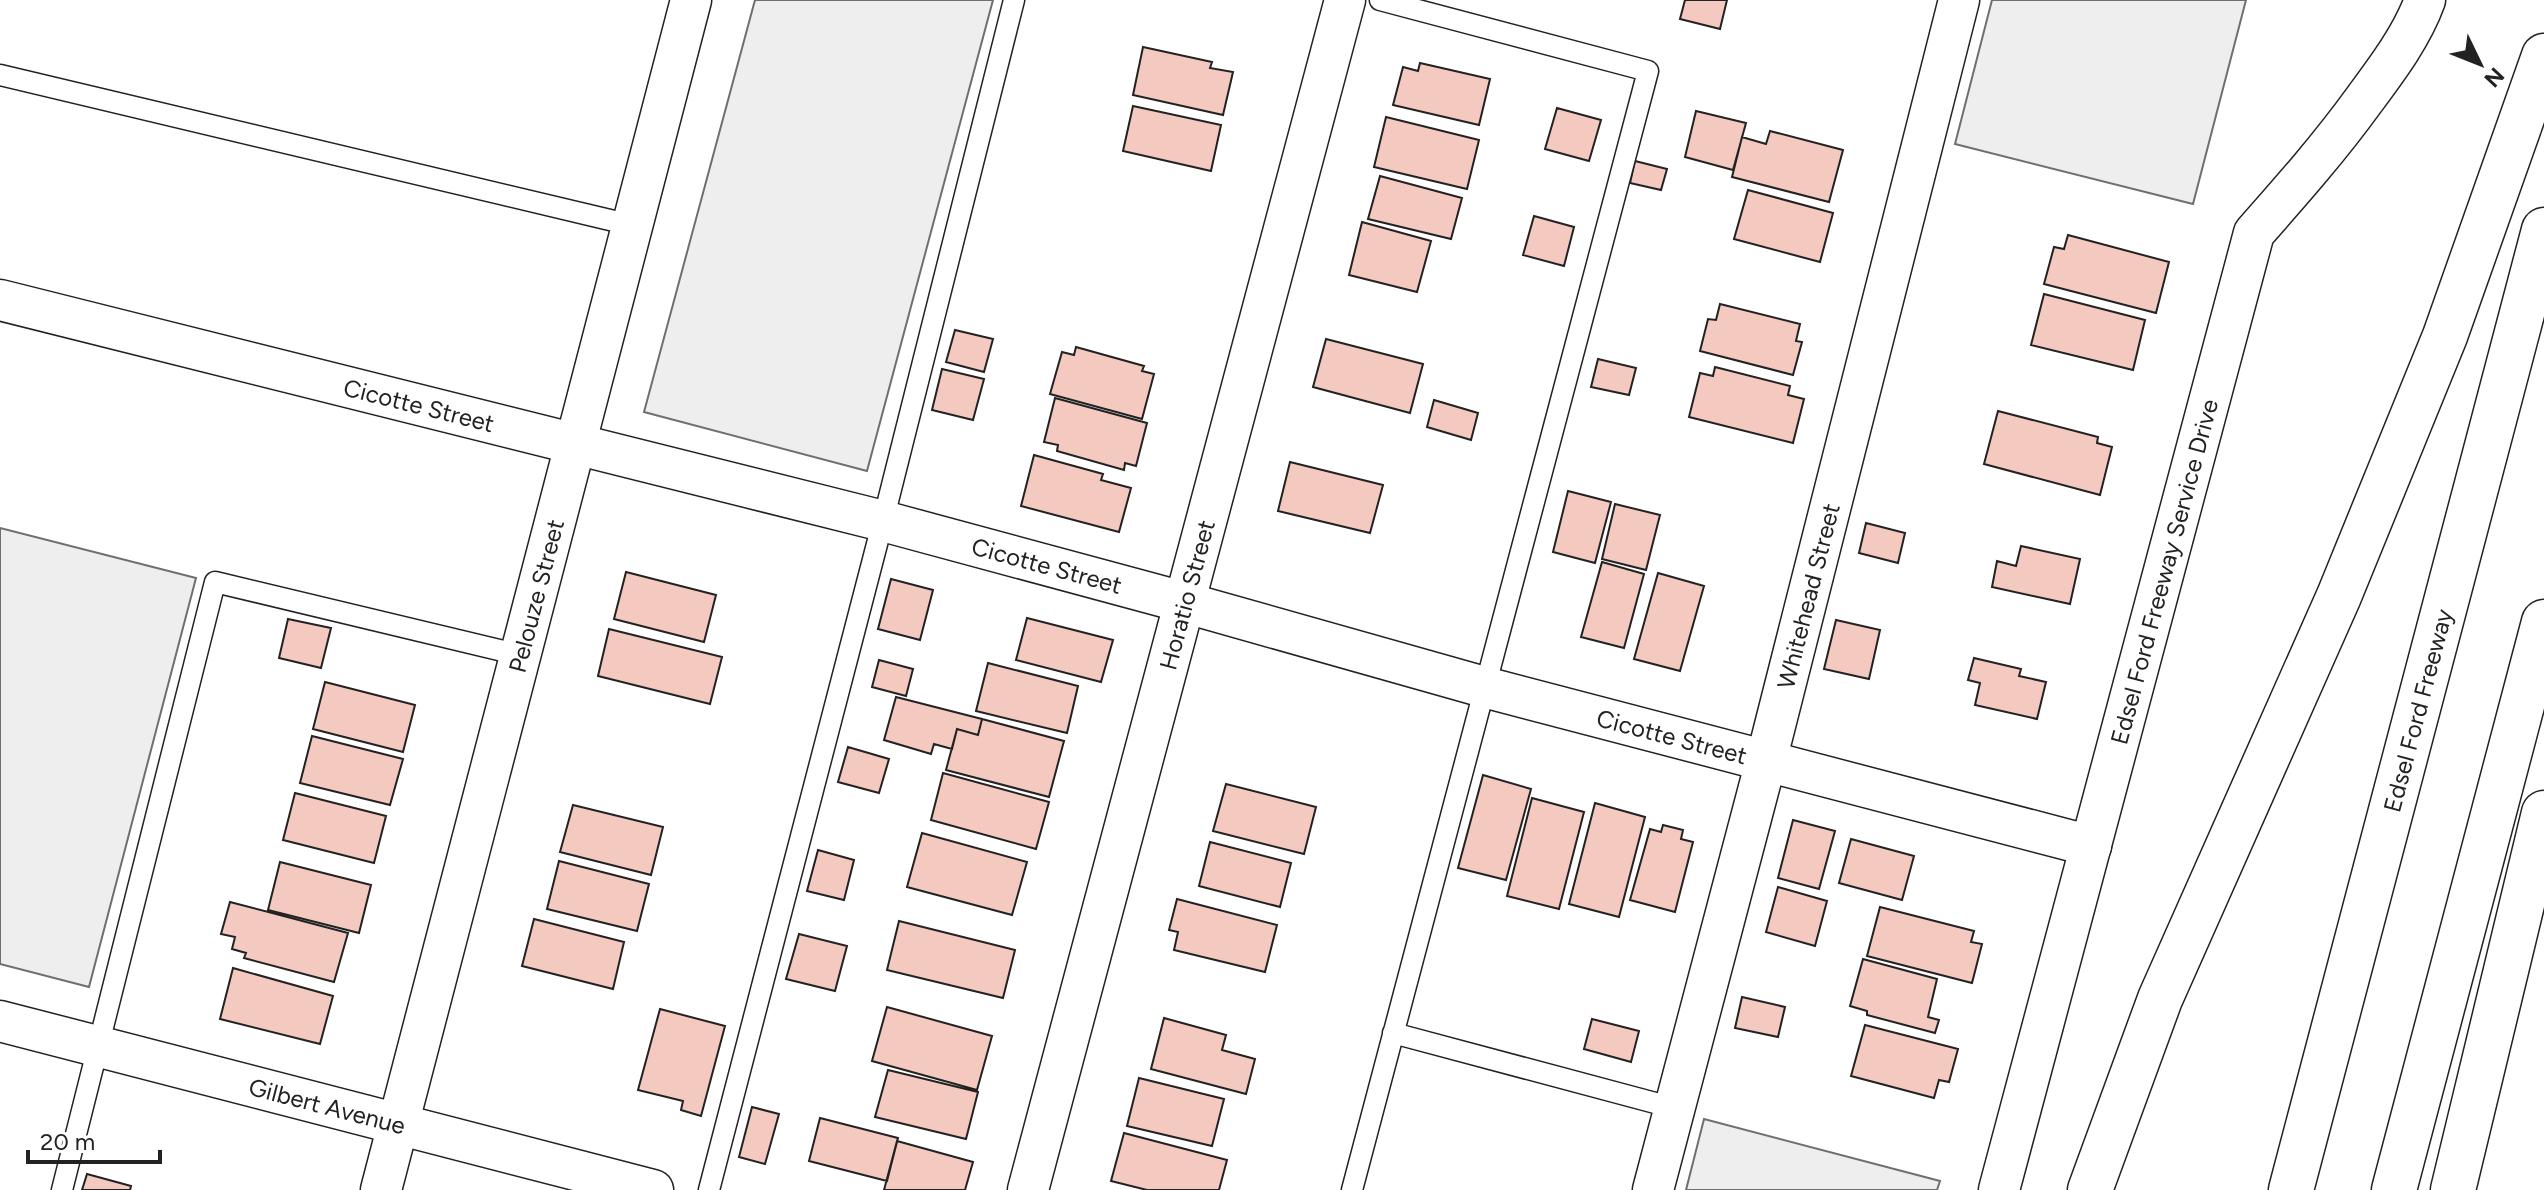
<svg xmlns="http://www.w3.org/2000/svg" width="2544" height="1190" font-family="Figtree,sans-serif">
<style>
.green{fill:#eee;stroke:#6f6f6f;stroke-width:2}
.building{fill:#f3c9c0;stroke:#222;stroke-width:2}
.lines{fill:none;stroke-linecap:round;stroke-linejoin:round}
.lane-casing{stroke:#222;stroke-width:23}
.street-casing{stroke:#222;stroke-width:43}
.highway-casing{stroke:#222;stroke-width:47}
.lane{stroke:#fff;stroke-width:20}
.street{stroke:#fff;stroke-width:40}
.highway{stroke:#fff;stroke-width:44}
.labels{text-anchor:middle;dominant-baseline:central;stroke-width:6;stroke-linejoin:round;paint-order:stroke}
.street-label{font-size:24px;fill:#222;stroke:#fff}
</style>
<rect width="100%" height="100%" fill="#fff"/>
<!-- green -->
<path class="green" d="M755,0H993L867,471L644,412Z
M1992,0H2246L2193,204L1955,144Z
M0,528L196,578L89,987L0,964Z
M1704,1119L1940,1181L1937,1190H1686Z"/>
<!-- building -->
<path class="building" d="M1685,0H1727L1720,29L1680,19Z
M1143,47L1212,62L1210,68L1233,72L1223,115L1133,95Z
M1420,63L1490,79L1479,125L1393,105L1403,67L1418,71Z
M1133,106L1221,125L1211,171L1123,151Z
M1557,108L1601,120L1589,161L1545,149Z
M1696,111L1746,123L1733,170L1685,157Z
M1386,117L1479,140L1467,189L1374,167Z
M1770,131L1843,150L1829,202L1732,177L1742,137L1766,144Z
M1635,161L1667,169L1661,190L1630,183Z
M1380,176L1462,198L1451,239L1368,219Z
M1748,190L1833,213L1820,262L1734,239Z
M1534,216L1574,227L1564,266L1523,255Z
M1362,222L1431,241L1417,292L1349,275Z
M2068,235L2169,262L2156,313L2044,284L2054,247L2064,249Z
M2044,294L2145,320L2133,370L2031,345Z
M1720,304L1800,324L1796,341L1802,342L1793,375L1700,351L1708,319L1716,320Z
M955,330L993,339L984,372L946,362Z
M1326,339L1423,364L1410,413L1313,387Z
M1076,347L1144,366L1142,371L1154,374L1142,419L1050,394L1062,352L1074,355Z
M1598,359L1636,368L1629,395L1591,387Z
M1715,367L1790,386L1788,395L1804,399L1793,443L1689,417L1700,373L1713,376Z
M942,369L984,379L973,420L932,410Z
M1055,398L1147,423L1136,466L1125,463L1124,470L1057,451L1058,445L1044,442Z
M1434,400L1478,413L1471,440L1427,427Z
M1998,411L2098,437L2097,443L2112,447L2100,495L1984,464Z
M1034,455L1103,474L1101,480L1131,488L1119,532L1021,506Z
M1290,462L1383,485L1370,533L1278,511Z
M1568,491L1611,502L1595,563L1553,552Z
M1615,504L1660,515L1646,570L1602,559Z
M1866,523L1905,533L1898,563L1859,553Z
M2021,546L2080,559L2070,604L1992,587L1997,561L2016,566Z
M1602,562L1644,574L1624,648L1581,637Z
M626,572L716,595L704,642L614,619Z
M1658,573L1704,586L1680,671L1634,659Z
M891,579L933,590L920,640L878,629Z
M1027,618L1113,640L1101,682L1016,660Z
M288,619L331,628L321,668L279,658Z
M1836,620L1880,630L1869,679L1824,669Z
M609,629L722,657L710,704L598,676Z
M1974,658L2021,669L2019,676L2046,682L2037,719L1975,705L1980,683L1968,680Z
M879,660L913,669L906,696L872,687Z
M988,663L1078,686L1067,733L976,711Z
M325,682L415,705L403,752L313,729Z
M896,697L982,719L978,735L957,729L952,749L934,744L931,754L884,740Z
M982,719L1064,741L1049,797L946,770L957,729L978,735Z
M312,736L403,759L390,805L300,783Z
M848,747L889,759L879,793L838,782Z
M943,773L1049,802L1036,849L931,820Z
M1483,775L1531,789L1506,880L1458,868Z
M1226,784L1316,807L1304,854L1213,831Z
M295,793L386,816L374,863L283,840Z
M1532,798L1584,812L1559,909L1507,896Z
M1595,803L1645,817L1619,917L1569,904Z
M573,805L663,827L651,875L560,852Z
M1793,820L1835,831L1819,889L1778,878Z
M1663,825L1683,830L1681,839L1693,842L1675,912L1630,900L1650,829L1661,832Z
M922,833L1027,862L1012,915L907,887Z
M1851,839L1914,856L1902,900L1839,883Z
M1210,842L1291,863L1280,907L1199,886Z
M818,850L854,860L844,900L807,891Z
M559,861L649,884L637,931L547,909Z
M280,862L371,885L359,933L268,910Z
M1778,887L1827,901L1815,946L1766,932Z
M1177,899L1277,925L1265,972L1174,950L1178,932L1169,930Z
M230,902L348,933L334,982L244,958L246,953L232,949L235,937L221,934Z
M1880,907L1974,931L1971,942L1982,944L1972,983L1867,956Z
M534,919L624,942L613,989L522,966Z
M899,921L1015,950L1003,998L887,970Z
M799,934L847,946L835,991L786,979Z
M1863,959L1937,979L1928,1017L1939,1020L1935,1033L1867,1015V1011L1850,1006Z
M233,968L333,996L320,1044L220,1019Z
M1742,997L1785,1007L1778,1037L1735,1028Z
M887,1007L992,1036L977,1090L872,1061Z
M660,1009L725,1026L701,1116L681,1110L683,1101L638,1090Z
M1164,1018L1226,1035L1222,1050L1255,1059L1246,1094L1151,1069Z
M1592,1019L1639,1031L1631,1062L1584,1049Z
M1865,1025L1958,1049L1949,1082L1939,1080L1934,1098L1851,1076Z
M888,1070L978,1092L966,1139L875,1117Z
M1139,1078L1224,1099L1212,1146L1127,1126Z
M752,1107L779,1114L765,1164L739,1157Z
M820,1118L898,1138L887,1181L809,1161Z
M1124,1133L1227,1160L1219,1190H1147L1111,1181Z
M897,1141L973,1162L965,1190H884Z
M87,1174L131,1186L130,1190H82Z"/>
<g class="lines">
<defs>
<path id="lane" d="M0,75L631,225
M1393,1033L1674,1108
M62,1190L215,582L520,655
M709,1190L883,521L1014,0
M1352,1190L1648,71L1380,0"/>
<g id="street">
<path id="s1" d="M0,300L883,521L1183,602L1484,687L2091,846"/>
<path id="s2" d="M0,1021L653,1190"/>
<path id="s3" d="M381,1190L691,0"/>
<path id="s4" d="M1028,1190L1345,0"/>
<path id="s5" d="M1653,1190L1766,761L1959,0"/>
<path id="s6" d="M1999,1190L2254,233C2292,190 2330,147 2364,100C2387,69 2412,36 2425,0"/>
</g>
<g id="highway">
<path d="M2090,1190L2160,999L2339,596L2445,336L2544,56"/>
<path id="s7" d="M2291,1190L2544,230"/>
<path d="M2394,1190L2544,622"/>
<path d="M2453,1190L2544,813"/>
</g>
</defs>
<!-- lane casing -->
<use href="#lane" class="lane-casing"/>
<!-- street casing -->
<use href="#street" class="street-casing"/>
<!-- highway casing -->
<use href="#highway" class="highway-casing"/>
<!-- lane -->
<use href="#lane" class="lane"/>
<!-- street -->
<use href="#street" class="street"/>
<!-- highway -->
<use href="#highway" class="highway"/>
</g>
<g class="labels">
<!-- street labels -->
<g class="street-label">
<text stroke="none"><textPath href="#s1" startOffset="432">Cicotte Street</textPath></text>
<text stroke="none"><textPath href="#s1" startOffset="1080">Cicotte Street</textPath></text>
<text stroke="none"><textPath href="#s6" startOffset="640">Edsel Ford Freeway Service Drive</textPath></text>
<text stroke="none"><textPath href="#s3" startOffset="614">Pelouze Street</textPath></text>
<text stroke="none"><textPath href="#s4" startOffset="616">Horatio Street</textPath></text>
<text stroke="none"><textPath href="#s5" startOffset="614">Whitehead Street</textPath></text>
<text stroke="none"><textPath href="#s7" startOffset="496">Edsel Ford Freeway</textPath></text>
<text stroke="none"><textPath href="#s1" startOffset="1728">Cicotte Street</textPath></text>
<text stroke="none"><textPath href="#s2" startOffset="338">Gilbert Avenue</textPath></text>
</g>
</g>
<!-- north arrow -->
<g transform="translate(2480 64) rotate(133)" stroke="#ffffff" stroke-width="6" paint-order="stroke">
<path d="M0-6L14 30L0 20L-14 30Z" fill="#222222"/>
<text y="-12" font-size="22" font-weight="bold" text-anchor="middle" fill="#222222">N</text>
</g>
<!-- scale -->
<path d="M28 1150v12h132v-12" fill="none" stroke="#222222" stroke-width="4"/>
<text x="40" y="1150" font-size="24" fill="#222222" stroke="#ffffff" stroke-width="6" paint-order="stroke">20 m</text>
</svg>
